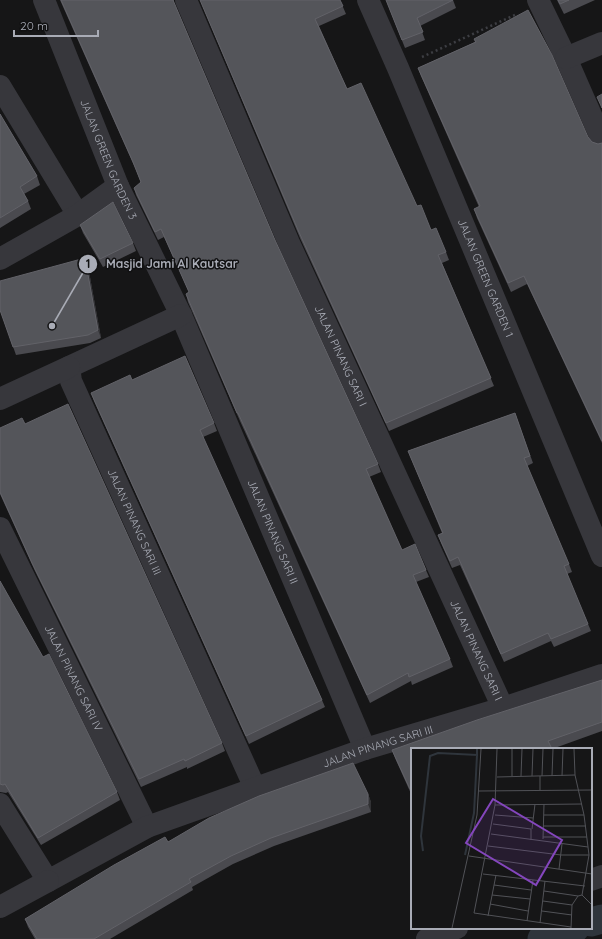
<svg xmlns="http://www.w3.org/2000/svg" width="602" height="939" font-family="Quicksand,sans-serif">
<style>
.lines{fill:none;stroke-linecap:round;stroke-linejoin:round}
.canal{stroke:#2f353c;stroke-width:29}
.path{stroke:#3d3e43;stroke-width:2.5;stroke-dasharray:2 3;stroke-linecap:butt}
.street{stroke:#37373c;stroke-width:22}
.wall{fill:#4a4a4f}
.shaded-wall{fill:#313134}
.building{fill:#54555a;stroke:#626268}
.labels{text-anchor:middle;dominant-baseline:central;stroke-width:3;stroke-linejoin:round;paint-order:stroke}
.street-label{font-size:11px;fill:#a9acb6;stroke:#111112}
.inset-river{fill:none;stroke:#2f353c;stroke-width:2}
.inset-road{fill:none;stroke:#515257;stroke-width:1}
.view{fill:#8446bd;fill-opacity:0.15;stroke:#8446bd;stroke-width:2}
.inset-edge{fill:none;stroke:#a9acb6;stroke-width:2}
.leader{fill:none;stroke:#a9acb6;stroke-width:1.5}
.callout-dot{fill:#a9acb6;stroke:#111112;stroke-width:1.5}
.mark-label{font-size:12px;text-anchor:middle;font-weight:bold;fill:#111}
.callout-label{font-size:12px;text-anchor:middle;font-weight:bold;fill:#a9acb6;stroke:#111112;stroke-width:3;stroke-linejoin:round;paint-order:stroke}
</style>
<rect width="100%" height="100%" fill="#161617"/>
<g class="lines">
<!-- canal -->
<path class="canal" d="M591,922L602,919
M542,939L575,928"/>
<!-- path -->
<path class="path" d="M422,57L517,14"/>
<!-- street -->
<g class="street">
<path id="s1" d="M44,0L118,186L181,315L365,749"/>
<path id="s2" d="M186,0L289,243L503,708"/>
<path id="s3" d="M368,0L398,68L602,556"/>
<path d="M538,0L566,58L602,140"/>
<path d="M566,58L602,43"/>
<path d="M0,86L78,215"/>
<path d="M0,259L78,215L118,186"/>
<path id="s4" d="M181,315L69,367L71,381L255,788"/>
<path d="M0,399L69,367"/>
<path id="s5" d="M0,528L147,827"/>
<path id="s6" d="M0,804L48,881L147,827L365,749L503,708L602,675"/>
<path d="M591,880L602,876"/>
<path d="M0,907L48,881"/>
<path d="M427,939L457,928"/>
</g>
</g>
<!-- wall -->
<path class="wall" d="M60,0H174V3L275,240L378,464L381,472L369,477L402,550L426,570L429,577L416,582L450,659L453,667L412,685L411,681L370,703L240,421L188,302L186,294L189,292L164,237L158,240L136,195L134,188L141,183L136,170Z
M200,0H340L346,14L319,26L347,89L431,230L446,252L449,260L442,263L494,386L389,431L300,238Z
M386,0H453L456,8L420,26L425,40L405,48Z
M557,0H595L564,14Z
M474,39L588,137L592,142L598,144L602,143V443L527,284L511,292L477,218L474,209L479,207L421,76L418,68L475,42Z
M0,114L37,176L40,185L24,194L28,201L31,209L0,228Z
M80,225L133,243L136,251L103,267L83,233Z
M85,258L88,266L101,338L90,343L16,355L0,310Z
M132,380L214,423L217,431L203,437L322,700L325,707L249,744L94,401L91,393Z
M515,413L533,463L527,466L569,564L572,572L567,574L591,631L554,647L551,641L504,662L460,565L452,568L441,543L438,535L442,533L408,451Z
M25,424L222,743L225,751L187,769V767L141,787L35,571L0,494V428Z
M0,581L117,792L120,800L41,845L8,792L6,793L0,792Z
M602,680V731L552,749H412V796L395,758L392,750Z
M368,794L371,802V812L274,846L233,864L192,887L193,890L110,939H35L28,927L25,919L168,842Z"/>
<!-- shaded-wall -->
<path class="shaded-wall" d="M85,258L88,266L101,338L98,330Z
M368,794L371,802V812L368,804Z"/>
<!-- building -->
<path class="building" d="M61,0H173L275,240L378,464L366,469L402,550L415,544L426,570L413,575L450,659L409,677L408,673L367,695L238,413H237L186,294L189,292L161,229L155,232L134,188L141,182L133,162Z
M200,0H340L343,6L315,19L347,89L361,83L417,206L421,205L431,230L436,228L446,252L438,255L491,378L386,423L298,230Z
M386,0H453L417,18L423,32L402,40Z
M558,0H569L560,4Z
M528,10L552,55L588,137L592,142L598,144L602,143V441L524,276L508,283L474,209L480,206L418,68L476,42L474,39Z
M602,94V108L597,97Z
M0,114L37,176L20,187L28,201L0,218Z
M113,202L133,243L100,259L80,225Z
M85,258L98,330L88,335L13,347L0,310V281Z
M185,356L214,423L200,430L322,700L246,736L91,393L130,375L132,380Z
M68,404L222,743L185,761L184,759L139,779L32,563L0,492V428L22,418L25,424Z
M515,413L530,456L524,458L569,564L564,566L588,624L551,639L548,633L501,654L458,557L450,561L438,535L443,533L408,451Z
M0,581L43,657L49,654L117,792L38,838L5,784L3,785L0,784Z
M602,680V722L548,741L552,749H412V788L410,789L392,750L477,720Z
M353,763L368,794V804L271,838L231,856L189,879L191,882L94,939H37L25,919L114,865L165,837L168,842L209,818L259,796Z"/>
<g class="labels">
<!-- street labels -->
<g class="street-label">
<text stroke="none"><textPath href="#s1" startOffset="172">JALAN GREEN GARDEN 3</textPath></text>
<text stroke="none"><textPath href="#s3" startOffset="302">JALAN GREEN GARDEN 1</textPath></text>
<text stroke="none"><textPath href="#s2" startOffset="388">JALAN PINANG SARI I</textPath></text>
<text stroke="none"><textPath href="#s4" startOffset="292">JALAN PINANG SARI III</textPath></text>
<text stroke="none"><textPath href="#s1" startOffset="579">JALAN PINANG SARI II</textPath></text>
<text stroke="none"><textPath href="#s2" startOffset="712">JALAN PINANG SARI I</textPath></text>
<text stroke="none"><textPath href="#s5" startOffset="167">JALAN PINANG SARI IV</textPath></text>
<text stroke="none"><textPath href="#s6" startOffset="448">JALAN PINANG SARI III</textPath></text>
</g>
</g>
<!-- overview -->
<g transform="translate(411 748)">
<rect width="181" height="181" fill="#161617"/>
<path class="inset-river" d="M12,103L10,88L19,8L27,5L66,7V1M54,107L63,65L66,7"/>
<path class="inset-road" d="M101,1V28M163,1L164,27L173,67L178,107L171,147M110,28L111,1M121,28L122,1M129,28V42M131,28L132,1M141,28L142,1M151,28L152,1M86,29L164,27M68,43L181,42M84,57L86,1M84,67L122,70M133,67H173M82,76L120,81V92M132,78H175M121,81L124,56M80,86L177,99M132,89H176M132,91L133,56M77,98L150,107H178M58,108L181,126M148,121L151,96M72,126L174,138M83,137L120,142M133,143L167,148M81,147L119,151M171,147L180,156M132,153L161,157M79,156L117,163M131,163L161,167M77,168L85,127M116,173L122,132M129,175L134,133M160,179L63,165L84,57L171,56M41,180L66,67L70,1M160,180L161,157L167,148L171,147"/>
<path class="view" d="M82,51L151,92L125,137L55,95Z"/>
<rect width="181" height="181" class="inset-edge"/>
</g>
<!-- callouts -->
<path class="leader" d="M52 326L88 264"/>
<g class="callout-dot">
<circle cx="52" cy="326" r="4"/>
<circle cx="88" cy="264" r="10"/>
</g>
<g class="mark-label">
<text x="88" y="268">1</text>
</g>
<g class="callout-label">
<text x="172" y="268">Masjid Jami Al Kautsar</text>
</g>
<!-- scale -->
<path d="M14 30v6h84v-6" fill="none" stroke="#a9acb6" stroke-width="2"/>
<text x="20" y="30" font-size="12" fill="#a9acb6" stroke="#111112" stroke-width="3" paint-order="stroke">20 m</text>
</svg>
